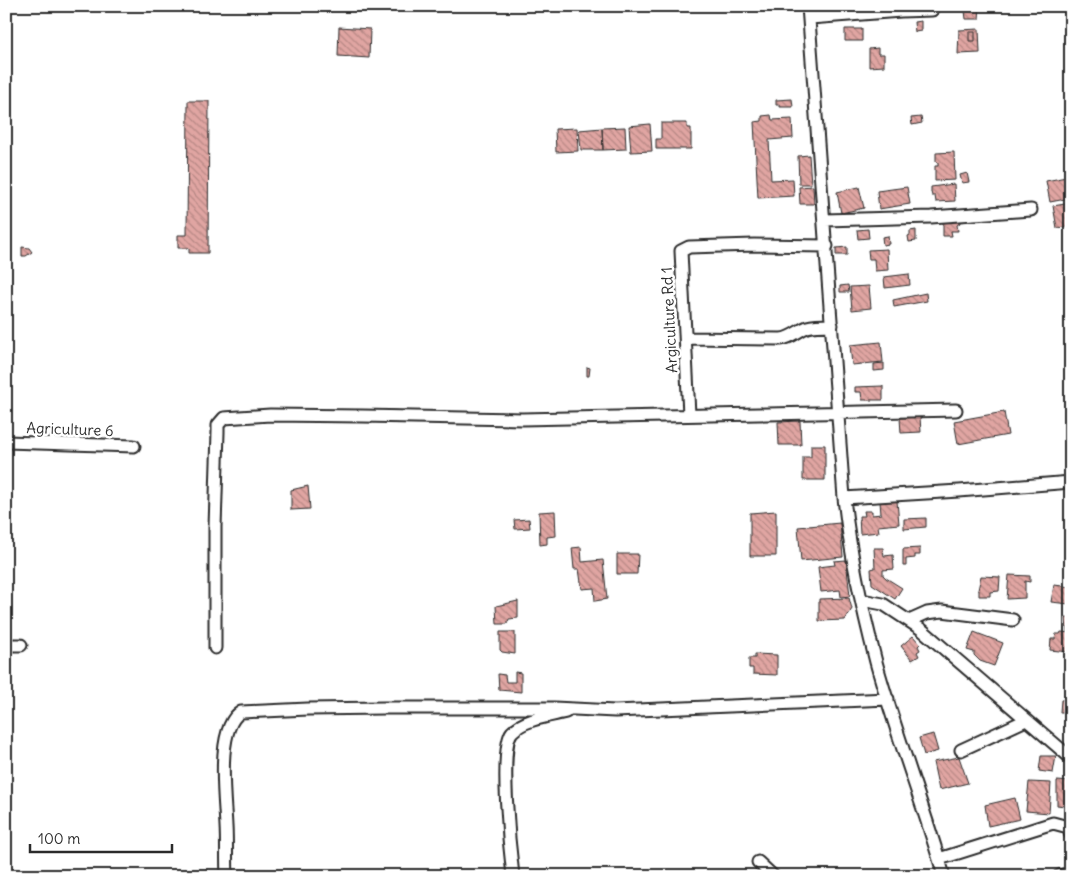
<svg xmlns="http://www.w3.org/2000/svg" width="1077" height="882" font-family="Delius,sans-serif">
<style>
.building{fill:url(#building-back-hatch);stroke:#2b2b2b}
.lines{fill:none;stroke-linecap:round;stroke-linejoin:round}
.minor-casing{stroke:#2b2b2b;stroke-width:15}
.minor{stroke:#fff;stroke-width:11}
.labels{text-anchor:middle;dominant-baseline:central;stroke-width:5;stroke-linejoin:round;paint-order:stroke}
.street-label{font-size:15px;fill:#2b2b2b;stroke:#fff}
</style>
<defs>
<pattern id="building-back-hatch" width="6" height="6" patternUnits="userSpaceOnUse" patternTransform="scale(1.25)"><rect width="6" height="6" fill="#e0a5a2"/><path d="M-1 5l2 2M0 0l6 6M5-1l2 2" fill="none" stroke="#b68784"/></pattern>
</defs>
<rect width="100%" height="100%" fill="#fff"/>
<filter id="ink" filterUnits="userSpaceOnUse"><feTurbulence type="fractalNoise" baseFrequency=".02" numOctaves="2"/><feDisplacementMap in="SourceGraphic" scale="10" xChannelSelector="R" yChannelSelector="G"/><feConvolveMatrix kernelMatrix="1 2 1 2 8 2 1 2 1" color-interpolation-filters="sRGB"/></filter>
<g filter="url(#ink)">
<!-- building -->
<path class="building" d="M972,6H980L979,19H966L965,11H971Z
M921,21V31L915,32L914,22Z
M339,27L370,29L369,58L338,56Z
M845,29H862V41H845Z
M979,29L980,53L958,54L959,30Z
M969,32H975V41H969Z
M878,48V54H884V66L869,67V49Z
M792,99L793,107H780V105H776V100Z
M188,101H209L208,253H189V248H178V235H187Z
M771,115L772,120L792,119L793,138L769,140L771,180L793,179L794,196L758,198L754,122L762,121V116Z
M921,117L922,123L912,125L911,118Z
M661,123H687V128H691V149H656V139H661Z
M650,124L652,151L631,152L629,126Z
M625,127L626,149L603,150L602,128Z
M577,128L578,151L556,152L555,129Z
M602,128L603,150H581L579,130Z
M954,152L955,180L935,181V166H938V162H936V153Z
M809,155L811,184H799L798,156Z
M967,173L969,182L962,183L960,175Z
M1071,176V198L1050,202L1046,181Z
M954,184L955,201L936,202L935,196H932L931,192V187Z
M813,186L814,204H800L799,187Z
M859,187L864,208L841,213L837,192Z
M907,187L910,204L879,209L877,191Z
M1071,203V226L1057,228L1053,206Z
M958,213L960,223L957,225L958,231H951L952,236H943V219Z
M868,229L869,238L858,239L857,230Z
M916,230V241L909,242L908,236L910,235V231Z
M888,236L889,244L883,245L882,237Z
M22,247L29,248L32,252L26,256H22Z
M847,247V255H836V248Z
M887,249L888,270L875,271L874,259H869L868,250Z
M909,274L910,285L885,288L884,277Z
M848,285L849,292H840V286Z
M869,286L871,308L852,310L850,287Z
M926,293L927,301L894,307L893,300Z
M881,342L883,362L852,365L850,345Z
M884,363V370L874,371V364Z
M587,367L590,368L589,376H587Z
M883,386V400H862L861,392H855V387Z
M1004,412L1008,435L958,444L954,421Z
M920,417L921,432L901,433L900,418Z
M800,421L801,445H779L778,422Z
M811,445H825V480H803V457H811Z
M308,486L310,509L291,510V490Z
M897,501L899,524L878,526L879,532L860,534L859,516H865L864,511H872V515L881,514L880,502Z
M555,511L556,536L547,537V544L540,545L539,512Z
M776,511V556H750V513Z
M926,518V527L904,529V519Z
M529,519L530,528L515,529L514,520Z
M840,523L843,557L801,561L798,527Z
M581,547L582,562L603,560L607,599L595,601L594,588L582,589L579,569H574L572,548Z
M874,548H883L884,556L893,555L894,569L883,570V575L886,578L902,588L895,599L872,584L871,569L875,568Z
M920,548V555H915V558L906,559V566H903V549Z
M617,554H638L637,574H617Z
M846,560L850,596L841,597L840,590L821,592L818,567L835,565L834,561Z
M1009,575L1030,576V582L1025,581V598L1007,599Z
M981,576L1000,577L999,591L990,592V596H979V590H978Z
M1054,585L1071,587L1069,604L1051,602Z
M849,598L852,609L845,620L819,621V599Z
M518,601V618L509,619L507,624H497L496,606Z
M1066,618H1071V633H1067Z
M500,632H515V654L502,652L500,650Z
M974,632L1003,643L994,666L980,661L974,655V652L967,650Z
M1061,632L1071,633L1069,652L1050,650L1051,639H1055L1056,634H1060Z
M913,636L920,644L918,646L920,650L917,652L919,656L912,660L901,646Z
M755,654L777,655V675L753,674V668H749V658H755Z
M1070,657L1071,658V677H1068L1069,670H1065L1066,664H1069Z
M515,672L521,673V692L499,690L498,674L505,675L506,682H515Z
M1071,699V712H1060L1061,700Z
M933,734L938,751L924,755L919,738Z
M1041,756H1056L1053,773L1039,771Z
M959,757L968,783L939,790L933,762Z
M1057,781L1071,782V807L1057,805Z
M1029,782L1051,783L1049,813L1026,811Z
M1015,798L1020,819L988,826L985,805Z"/>
<g class="lines">
<defs>
<path id="minor" d="M808,6L844,498C850,553 862,608 876,662C896,734 923,804 944,876
M810,18L901,11L932,10
M825,220L931,217L1031,210
M686,338L781,339C792,338 797,331 807,327C814,325 824,325 832,325
M689,415L681,251L689,247L754,245L827,246
M6,442L134,446
M844,498L959,491L1071,482
M862,600L883,604L921,629L1071,758
M909,621L927,613L942,611L1013,620
M6,645H21
M215,648V527L218,432V425L224,418L270,415L363,416L522,419L956,410
M961,750L1026,720
M939,859L1053,823L1068,827L1071,835
M758,862L773,876
M227,876C226,859 227,843 226,826C225,800 215,727 241,712L308,709L384,708H554L615,711L888,699
M513,876C510,852 499,747 512,732C524,719 550,716 566,712
M1059,876L1071,873"/>
</defs>
<!-- minor casing -->
<use href="#minor" class="minor-casing"/>
<!-- minor -->
<use href="#minor" class="minor"/>
</g>
</g>
<g class="labels">
<!-- street labels -->
<g class="street-label">
<text transform="translate(669 320) rotate(-93)">Argiculture Rd 1</text>
<text transform="translate(70 429) rotate(2)">Agriculture 6</text>
</g>
</g>
<!-- margin -->
<rect width="1077" height="882" fill="none" stroke="#fff" stroke-width="25"/>
<rect x="12" y="12" width="1052" height="857" fill="none" stroke="#2b2b2b" stroke-width="2" filter="url(#ink)"/>
<!-- scale -->
<path d="M30 844v8h142v-8" fill="none" stroke="#2b2b2b" stroke-width="2.5"/>
<text x="38" y="844" font-size="15" fill="#2b2b2b" stroke="#ffffff" stroke-width="4" paint-order="stroke">100 m</text>
</svg>
